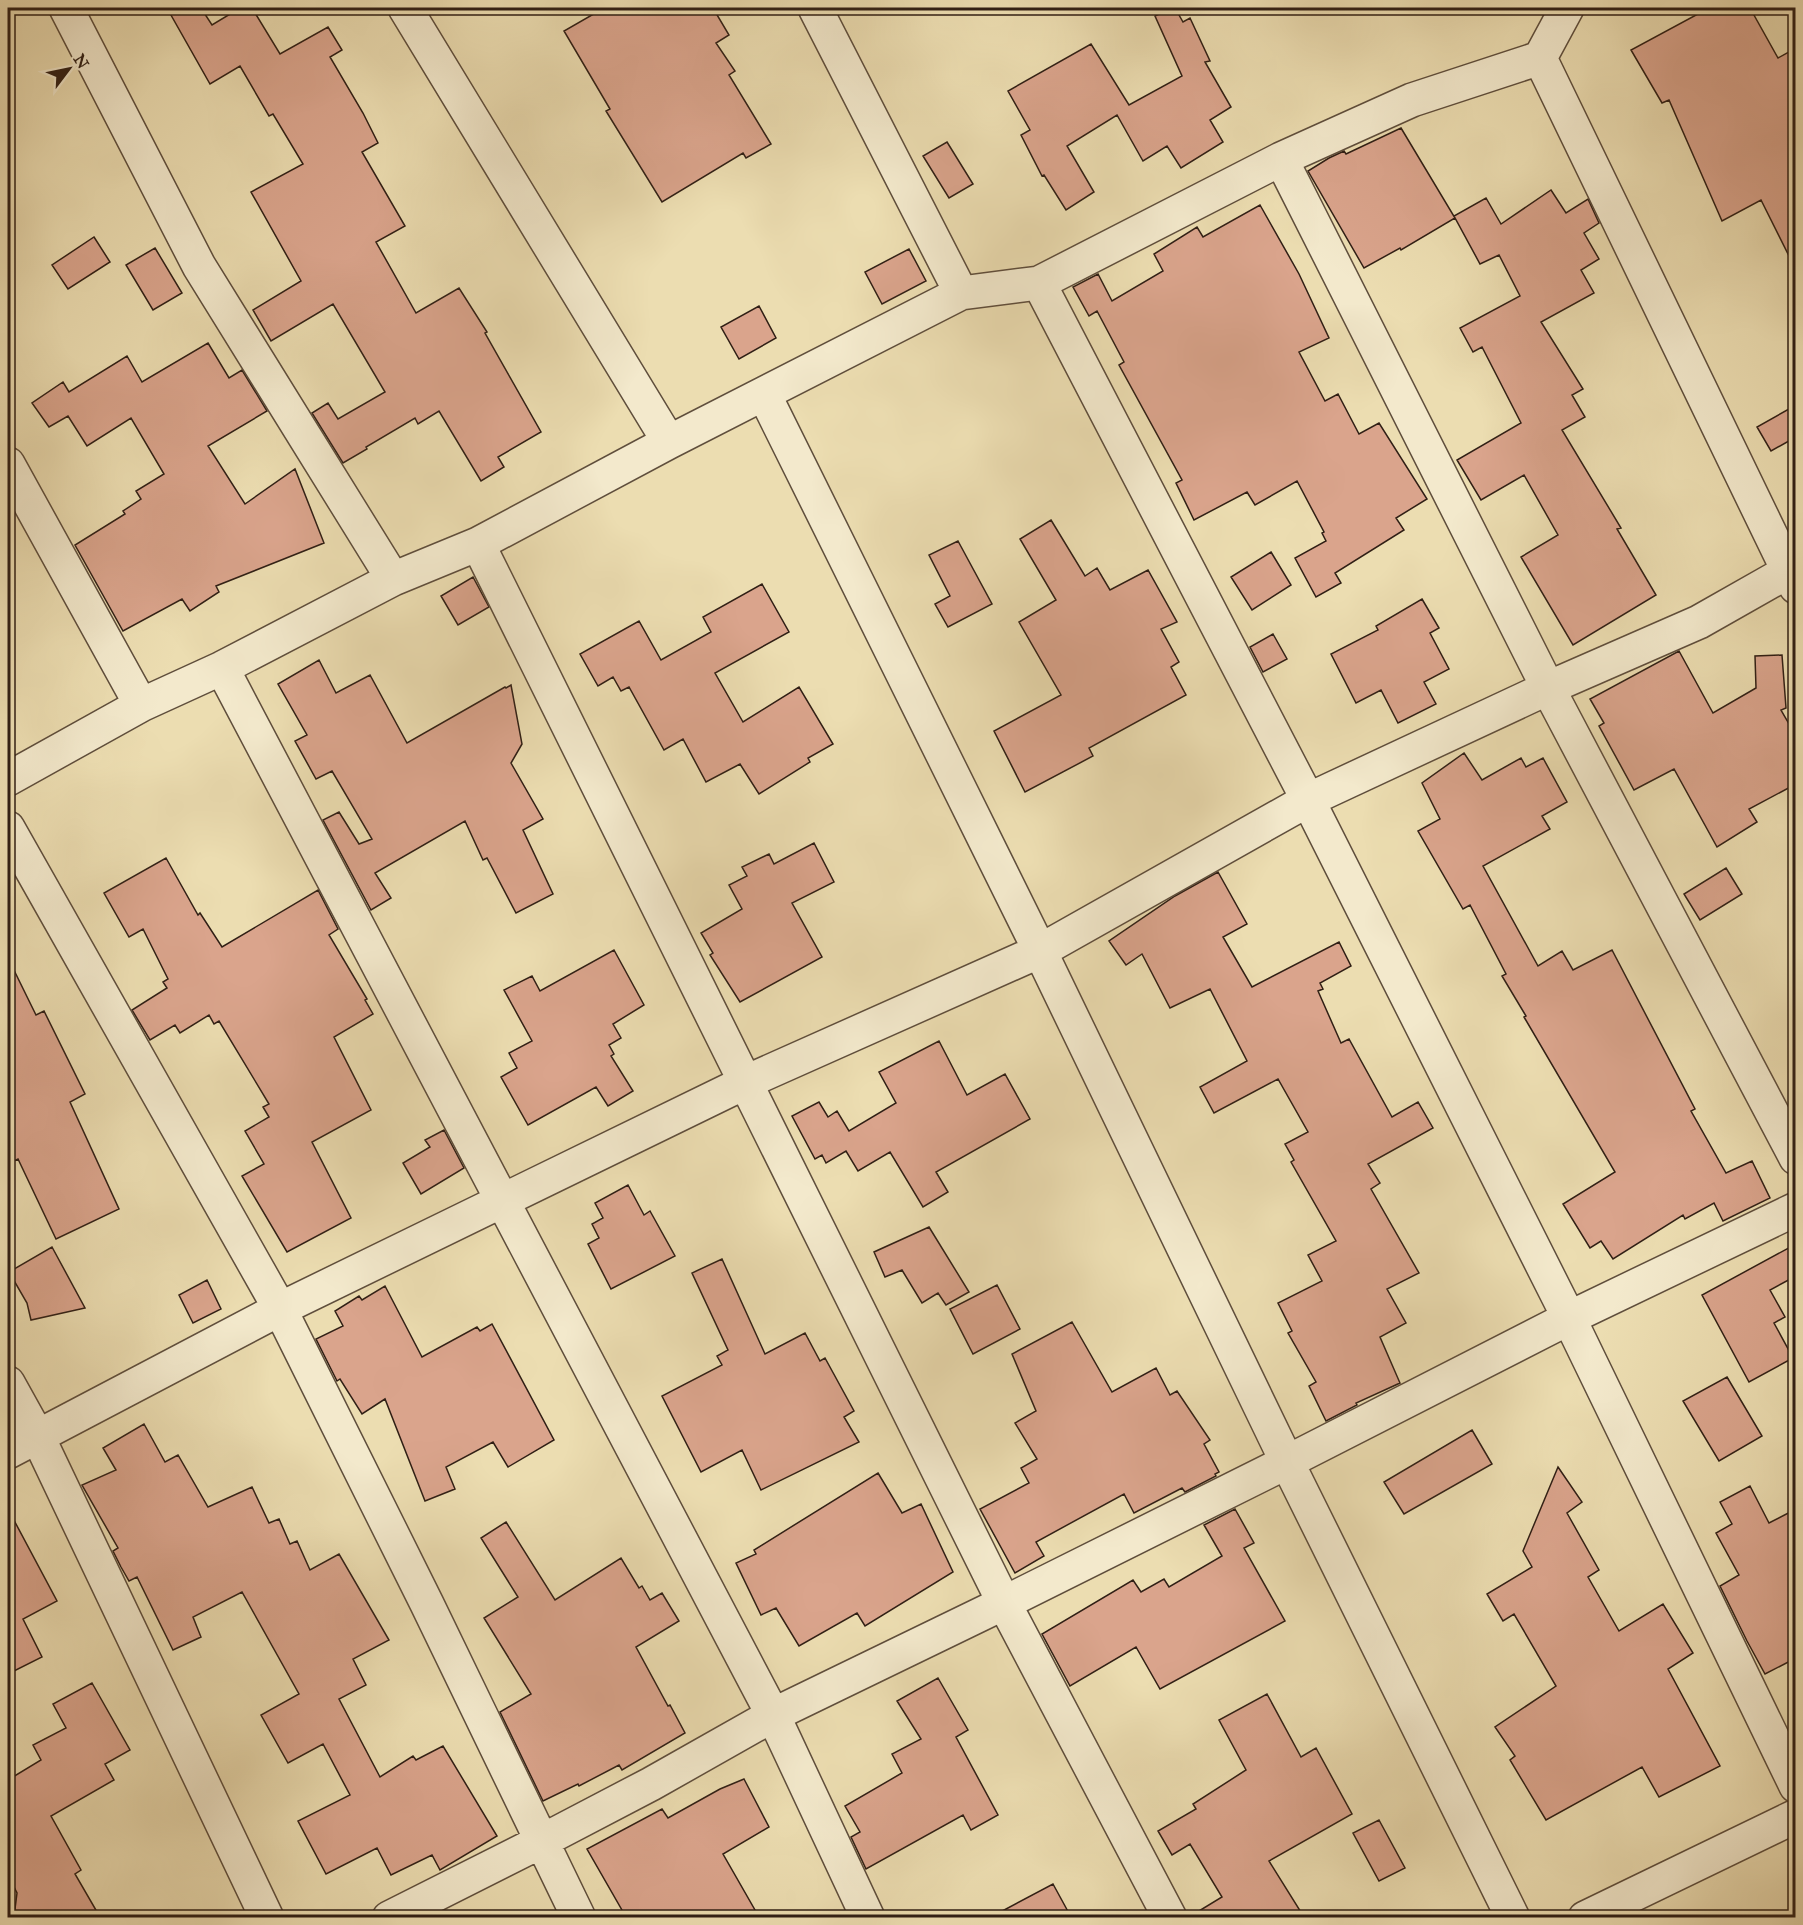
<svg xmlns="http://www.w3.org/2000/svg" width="1803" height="1925" font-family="'IM FELL Great Primer',serif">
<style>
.building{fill:#daa48c;stroke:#301f15;stroke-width:1.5}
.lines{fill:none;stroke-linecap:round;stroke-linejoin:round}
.minor-casing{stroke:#5f4e3c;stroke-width:36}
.minor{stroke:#f3e9cc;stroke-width:33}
</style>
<rect width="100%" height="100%" fill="#ecddb1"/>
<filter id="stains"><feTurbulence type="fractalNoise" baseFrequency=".00333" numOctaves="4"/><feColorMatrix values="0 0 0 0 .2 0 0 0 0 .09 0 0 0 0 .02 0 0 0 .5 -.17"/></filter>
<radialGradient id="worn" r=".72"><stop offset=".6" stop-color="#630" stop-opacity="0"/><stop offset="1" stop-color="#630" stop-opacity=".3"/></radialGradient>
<!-- building -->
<path class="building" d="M167,8H201L212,25L240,8H252L280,54L328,27L342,50L330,57L363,113L378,143L362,152L405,226L376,242L416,313L459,288L487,332L485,333L541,432L498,457L504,467L481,481L439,411L418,424L415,418L366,447L367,449L343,463L312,413L328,403L338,419L385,392L333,304L271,341L253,310L301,281L251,192L303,164L273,114L269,116L240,66L210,84Z
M604,8H713L729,35L716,43L735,71L729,75L771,144L746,158L743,153L662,202L606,111L610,109L564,31Z
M1171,8H1175L1183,22L1190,18L1210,61L1205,62L1231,107L1210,120L1223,142L1181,168L1167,146L1143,161L1117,115L1067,146L1094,192L1066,210L1044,175L1042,176L1021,135L1030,130L1008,91L1091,44L1129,105L1182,76L1155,16Z
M1709,8H1750L1778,58L1796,48V270L1761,200L1722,221L1669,100L1662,103L1631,50Z
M1401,128L1455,218L1401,250L1400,248L1364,268L1308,171L1329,158L1344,151L1346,154Z
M947,142L973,184L949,198L923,156Z
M1551,190L1566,213L1588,199L1599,223L1584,233L1599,259L1581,270L1594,293L1541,322L1583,389L1572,395L1585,417L1562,430L1621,528L1617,529L1656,595L1573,645L1521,557L1558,535L1524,475L1481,500L1457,460L1521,423L1482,347L1473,352L1460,328L1520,296L1499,255L1480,264L1454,216L1486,198L1501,224Z
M1260,205L1299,274L1329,338L1299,352L1325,401L1338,394L1359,434L1379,423L1427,499L1396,518L1404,530L1335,573L1341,583L1316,597L1295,558L1326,541L1322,533L1324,532L1297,481L1255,505L1247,492L1194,520L1176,483L1182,480L1119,365L1124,362L1097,311L1089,316L1073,287L1098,274L1112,301L1163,271L1154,254L1197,227L1203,237Z
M94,237L110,262L68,289L52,265Z
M155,248L182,293L153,310L126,265Z
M909,249L926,281L882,304L865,272Z
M759,306L776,338L739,359L721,327Z
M208,343L229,378L242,370L267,411L208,446L245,504L295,469L324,543L216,586L219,592L190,611L182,599L123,631L75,545L125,514L123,511L141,499L136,491L164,474L131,418L87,446L68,416L49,427L32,403L63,382L69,392L127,356L142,382Z
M1796,405V437L1771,451L1757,427Z
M1051,520L1085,576L1097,568L1110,590L1148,570L1177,622L1161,629L1179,662L1171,667L1186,695L1089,748L1093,756L1025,792L994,731L1061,695L1019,622L1056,600L1020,539Z
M958,541L992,604L948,627L935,604L950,596L929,555Z
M1271,552L1291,585L1252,610L1231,577Z
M473,577L489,607L458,625L441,596Z
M762,584L789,632L715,673L743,722L799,687L833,744L808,758L810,762L759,794L740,764L706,782L683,739L664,750L629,687L621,691L613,677L598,686L580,654L639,621L661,660L711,632L703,617Z
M1422,599L1439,628L1430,633L1449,669L1424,682L1436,704L1398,723L1381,690L1356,703L1331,654L1378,630L1376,626Z
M1273,634L1287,659L1263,672L1250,647Z
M1679,651L1713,713L1756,688L1755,656L1782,655L1786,708L1781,710L1796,736V784L1749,809L1757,822L1717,847L1674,769L1634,790L1599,726L1604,723L1590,699Z
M319,660L336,693L370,675L407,743L505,687L506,688L511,685L522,744L511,763L543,819L523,830L553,894L516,913L487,858L483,860L465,821L375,873L391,898L371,910L323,820L339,812L359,844L372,839L332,771L316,779L295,741L307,735L278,684Z
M1464,753L1482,780L1521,758L1526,767L1543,758L1567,802L1542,816L1550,829L1483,866L1538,966L1562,951L1573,970L1612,950L1695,1109L1691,1111L1726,1173L1752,1161L1770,1198L1723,1221L1714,1203L1685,1219L1683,1215L1613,1259L1601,1241L1590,1248L1563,1204L1615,1172L1524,1017L1526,1016L1502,976L1506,974L1470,905L1463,909L1418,831L1440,819L1422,783Z
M814,843L834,882L792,903L822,957L740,1002L710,955L713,953L701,933L742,909L729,885L747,876L742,867L769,854L774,864Z
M166,858L198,915L200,913L222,947L318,890L338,929L329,935L367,999L365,1000L373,1014L334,1037L371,1110L312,1142L351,1218L287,1252L242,1176L264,1164L245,1131L269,1117L263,1107L269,1104L219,1021L214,1024L209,1015L180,1033L175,1025L150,1040L132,1010L167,988L163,982L168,979L143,929L129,937L104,893Z
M1726,868L1742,894L1700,920L1684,894Z
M1218,872L1247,924L1223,937L1252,987L1339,942L1351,966L1320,983L1323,989L1318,991L1341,1043L1349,1039L1392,1117L1418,1102L1433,1128L1368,1164L1380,1183L1371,1189L1419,1273L1387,1289L1406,1323L1380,1337L1400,1383L1356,1403L1357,1405L1326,1421L1309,1386L1316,1382L1288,1333L1292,1331L1278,1303L1322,1281L1308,1255L1336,1241L1291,1162L1294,1160L1285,1144L1308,1132L1278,1079L1214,1113L1200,1087L1247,1061L1210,989L1170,1008L1142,954L1126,965L1109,941L1175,896Z
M614,950L644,1005L613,1024L621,1038L609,1045L614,1054L611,1056L633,1091L608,1106L596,1087L528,1125L501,1077L517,1068L509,1053L532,1041L504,990L532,976L540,991Z
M8,958L36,1015L44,1011L85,1094L70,1102L119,1209L56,1239L18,1159L8,1164Z
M939,1041L967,1095L1005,1074L1030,1119L936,1172L948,1192L923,1207L890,1152L858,1171L846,1151L826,1163L822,1155L815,1159L792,1116L819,1102L828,1117L837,1111L849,1131L896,1103L879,1072Z
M444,1130L464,1168L421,1194L403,1163L430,1147L425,1140Z
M628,1185L644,1215L650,1211L675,1256L611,1289L588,1244L599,1238L592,1224L603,1218L595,1203Z
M929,1227L969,1292L946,1305L938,1293L922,1303L902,1270L885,1277L874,1252Z
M1796,1244V1276L1770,1290L1785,1317L1774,1323L1793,1358L1749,1382L1702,1295Z
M52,1247L85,1308L31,1320L27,1303L9,1272Z
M722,1259L765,1354L805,1333L820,1361L825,1358L854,1411L844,1417L859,1442L761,1490L742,1450L701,1472L662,1396L722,1365L717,1356L728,1350L692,1273Z
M207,1280L221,1309L193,1323L179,1295Z
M997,1285L1020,1329L973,1354L950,1309Z
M385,1286L422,1357L477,1327L480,1331L492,1324L554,1440L508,1467L493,1442L446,1467L455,1489L425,1501L385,1399L362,1414L340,1379L337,1381L316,1339L343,1326L335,1311L359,1296L362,1300Z
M1072,1322L1112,1392L1156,1368L1170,1395L1177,1391L1210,1440L1204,1444L1219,1472L1215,1474L1216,1476L1185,1492L1182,1488L1134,1513L1124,1494L1036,1542L1044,1556L1015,1573L980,1509L1029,1483L1021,1468L1037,1459L1015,1423L1036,1411L1012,1354Z
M1727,1377L1762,1436L1719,1461L1683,1401Z
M144,1424L165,1462L178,1455L208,1507L252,1487L269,1523L279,1519L290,1544L297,1541L310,1570L339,1554L389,1640L353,1659L366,1685L339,1699L380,1777L413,1756L416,1760L443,1746L497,1836L440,1870L432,1855L391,1875L377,1848L326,1874L298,1821L350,1795L323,1744L288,1763L261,1715L299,1694L242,1592L193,1617L201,1637L173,1650L137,1577L129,1581L121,1567L113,1551L118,1548L82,1485L116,1470L103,1448Z
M1472,1430L1492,1464L1404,1514L1384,1482Z
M1558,1467L1582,1502L1567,1513L1599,1570L1588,1577L1619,1631L1663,1604L1693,1653L1668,1669L1720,1766L1659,1797L1642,1767L1546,1820L1510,1760L1515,1756L1495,1727L1556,1686L1514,1614L1503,1621L1487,1594L1532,1567L1523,1551Z
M878,1473L902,1513L921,1504L953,1572L865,1626L857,1613L799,1646L776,1608L761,1615L736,1563L756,1554L754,1550Z
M1750,1486L1769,1523L1796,1509V1658L1765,1674L1747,1641L1720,1586L1739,1575L1716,1533L1732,1524L1720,1502Z
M8,1509L57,1601L23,1619L42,1657L8,1674Z
M1235,1509L1254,1543L1244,1548L1285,1621L1160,1689L1136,1647L1070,1686L1042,1634L1133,1580L1141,1592L1164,1579L1169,1587L1222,1556L1204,1525Z
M506,1522L555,1600L621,1558L639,1588L642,1586L650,1600L662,1593L679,1621L636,1647L668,1706L670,1705L685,1733L622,1770L619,1765L579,1786L578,1784L543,1801L500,1712L531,1694L484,1618L518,1597L481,1538Z
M938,1678L968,1730L956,1737L998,1815L971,1830L963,1815L866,1869L851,1837L860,1832L845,1806L902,1773L892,1754L921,1739L897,1701Z
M92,1683L130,1750L105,1764L114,1780L51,1816L81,1870L75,1874L100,1917H14L17,1893L8,1875V1780L41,1760L33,1745L66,1728L53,1704Z
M1267,1694L1301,1757L1316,1748L1352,1814L1269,1861L1304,1917H1189L1222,1897L1190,1844L1172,1855L1158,1831L1196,1809L1193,1804L1246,1770L1219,1720Z
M744,1779L769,1827L723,1854L759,1917H626L587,1849L662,1809L668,1818L720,1789Z
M1379,1820L1405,1868L1379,1881L1353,1833Z
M1053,1884L1071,1917H991Z"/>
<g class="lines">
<defs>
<path id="minor" d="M66,8L199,266L393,579
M405,8L669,442
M815,8L961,293
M1540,58L1796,587
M1281,159L1548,688L1796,1158
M1039,283L1308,800L1569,1318L1796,1786
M764,394L1040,951L1287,1462L1513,1918
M8,464L141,705
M478,544L1004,1603L1170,1918
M222,668L773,1715L868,1918
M8,779L141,705L222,668L393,579L478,544L669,442L961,293L1039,283L1281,159L1412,100L1540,58L1567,8
M8,828L280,1309L427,1604L579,1918
M8,1383L38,1437L267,1918
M8,1452L280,1309L746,1082L1040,951L1308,800L1548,688L1699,622L1796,567
M389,1918L542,1841L651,1784L773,1715L1004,1603L1287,1462L1569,1318L1796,1209
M1585,1918L1796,1816"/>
</defs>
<!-- minor casing -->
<use href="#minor" class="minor-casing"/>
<!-- minor -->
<use href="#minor" class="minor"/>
</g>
<!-- margin -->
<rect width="1803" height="1925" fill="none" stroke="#ecddb1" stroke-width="30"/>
<rect x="9" y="9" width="1785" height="1907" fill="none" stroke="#301f15" stroke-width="3"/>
<rect x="15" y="15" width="1773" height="1895" fill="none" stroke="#301f15" stroke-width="1.5"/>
<!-- north arrow -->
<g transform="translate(69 69) rotate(58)" stroke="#f3e9cc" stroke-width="4.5" paint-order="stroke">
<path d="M0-4.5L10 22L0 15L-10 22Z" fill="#301f15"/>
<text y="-9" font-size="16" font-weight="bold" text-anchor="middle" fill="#301f15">N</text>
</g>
<rect width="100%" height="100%" filter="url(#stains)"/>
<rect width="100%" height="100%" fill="url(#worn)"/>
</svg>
